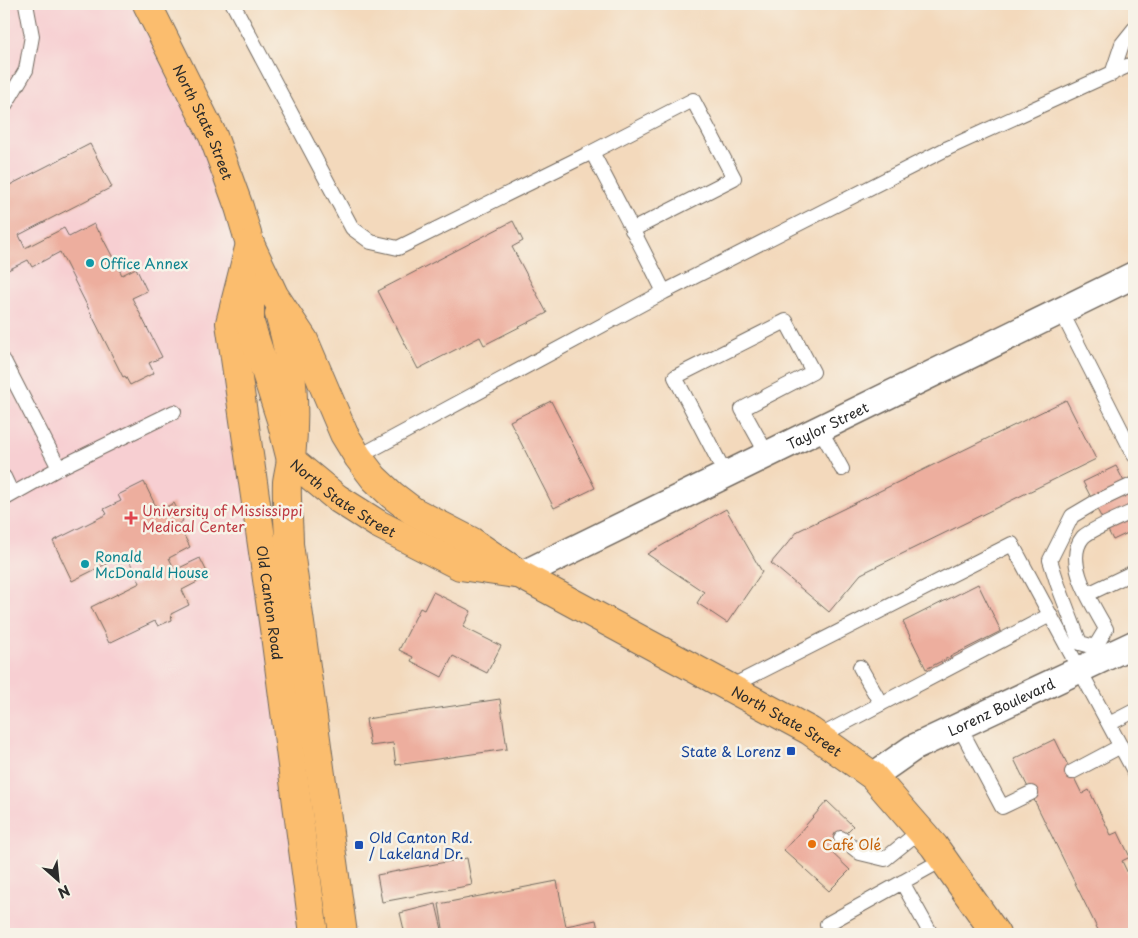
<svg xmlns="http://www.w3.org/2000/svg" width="1138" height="938" font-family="'Playpen Sans',sans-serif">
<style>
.built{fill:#f7cfd2}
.building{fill:#edae9e}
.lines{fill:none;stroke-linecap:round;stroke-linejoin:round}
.lane-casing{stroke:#71685e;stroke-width:16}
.street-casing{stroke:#71685e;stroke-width:29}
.primary-casing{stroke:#71685e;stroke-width:30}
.lane{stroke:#fff;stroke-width:14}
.street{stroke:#fff;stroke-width:26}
.primary{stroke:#fbbd6e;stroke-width:28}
.culture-dot{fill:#0f9aa8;stroke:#f7f3e8;stroke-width:2}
.health-dot{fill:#e0444e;stroke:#f7f3e8;stroke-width:2}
.transit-dot{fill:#1a4fb4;stroke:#f7f3e8;stroke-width:2}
.food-dot{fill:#e8710a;stroke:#f7f3e8;stroke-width:2}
.labels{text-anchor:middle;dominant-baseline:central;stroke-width:5;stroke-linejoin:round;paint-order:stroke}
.street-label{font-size:14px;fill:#2b2b2b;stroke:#f7f3e8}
.culture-label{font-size:14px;fill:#0d838f;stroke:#f7f3e8;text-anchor:start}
.health-label{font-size:14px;fill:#be3a42;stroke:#f7f3e8;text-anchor:start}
.transit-label{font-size:14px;fill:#164399;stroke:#f7f3e8;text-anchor:end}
.food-label{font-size:14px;fill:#c56008;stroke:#f7f3e8;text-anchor:start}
</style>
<rect width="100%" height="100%" fill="#f7f3e8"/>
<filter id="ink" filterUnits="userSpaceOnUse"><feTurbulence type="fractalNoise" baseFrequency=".02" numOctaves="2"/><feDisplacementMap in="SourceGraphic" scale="10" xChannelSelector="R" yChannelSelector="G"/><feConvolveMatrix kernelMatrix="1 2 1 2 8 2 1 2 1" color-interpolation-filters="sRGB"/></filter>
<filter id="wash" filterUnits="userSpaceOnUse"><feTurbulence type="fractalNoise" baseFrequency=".0096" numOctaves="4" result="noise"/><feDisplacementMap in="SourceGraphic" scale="20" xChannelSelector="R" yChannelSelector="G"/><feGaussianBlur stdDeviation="1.12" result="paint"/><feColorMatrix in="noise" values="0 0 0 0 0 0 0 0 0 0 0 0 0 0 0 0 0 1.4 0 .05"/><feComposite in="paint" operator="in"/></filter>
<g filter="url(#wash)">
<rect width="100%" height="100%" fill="#f3d9bc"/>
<!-- built -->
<path class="built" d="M4,4H147L239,207L230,323L314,934H4Z"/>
<g id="blocks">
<!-- building -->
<path class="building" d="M90,144L112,187L19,235L25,248L64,228L69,237L94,224L98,232L99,231L122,275L136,268L147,291L132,298L162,357L149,363L154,373L130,385L125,376L123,377L60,252L32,267L28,260L4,272V188Z
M513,221L523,241L512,247L547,313L484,345L480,337L418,369L378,291Z
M1066,400L1096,459L861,574L829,612L771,563L798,531Z
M551,401L595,488L554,508L510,421Z
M1116,466L1134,501V530L1113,540L1083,482Z
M144,482L158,511L174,503L183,521L178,524L190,547L169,558L175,570L200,558L209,576L182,590L189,605L171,614L172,620L158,626L155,621L109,643L91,607L140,583L126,554L72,581L53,541L107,514L104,509L121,501L118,495Z
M726,509L762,572L727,623L697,603L704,592L647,554Z
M978,584L1001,631L926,669L903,622Z
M433,592L471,611L463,627L501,646L487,673L453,656L442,677L411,661L413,657L399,650L420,608L424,610Z
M500,699L507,749L396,765L393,743L370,746L366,719Z
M1055,739L1082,794L1089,790L1111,835L1118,832L1130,857L1122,861L1134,886V934H1100L1014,759Z
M827,801L853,826L829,850L850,870L829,891L784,850Z
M467,858L472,885L382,902L377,875Z
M557,881L566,926L596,920L599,934H444L439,904Z
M436,904L443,934H405L400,913Z"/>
</g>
</g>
<g filter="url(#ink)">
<use href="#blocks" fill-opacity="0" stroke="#71685e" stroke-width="1"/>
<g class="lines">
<defs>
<path id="lane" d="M233,4L352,228L371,242L398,248L592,152
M1112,74L1122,44L1134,29
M4,107L26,70L32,36L26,4
M632,230L734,178L693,100L592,152C616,198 641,245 664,292
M1061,311L1134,455
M4,361L59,468L4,499
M820,429L842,469
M358,457L664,292L948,148L1134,63
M59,468L174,412
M726,475L675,377L786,321L813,372L742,409L767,454
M4,477L12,494
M1088,594L1134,572
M1095,647L1080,643L1058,585L1050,560L1072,516L1094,503L1134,484
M1099,655L1095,647L1106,629C1094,606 1062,562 1083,537C1090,530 1123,516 1134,511
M860,667L881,704
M730,687L1012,544L1134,771
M1109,724L1134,711
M959,726L1002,807L1031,793
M818,737L1050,615
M1072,772L1121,746
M841,838L860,853L885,859L921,830
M902,882L931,934
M833,934L827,924L944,859"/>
<g id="street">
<path id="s1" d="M521,575L1134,275"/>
<path id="s2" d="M873,776L913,748L1134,644"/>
</g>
<g id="primary">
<path id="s3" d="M147,4L213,136L239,207L250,244L274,295L304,340L344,434L358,457L374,478L392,495L413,511L471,541L521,575L810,731L873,776L934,846L996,934"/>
<path id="s4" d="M250,244L230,323L275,635L314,934"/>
<path id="s5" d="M250,285V323L281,420L291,460L337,498L378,524L460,566L515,574"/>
<path d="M279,314C293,360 296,411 291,459C290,467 288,475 287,482C286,502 289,524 289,544L343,934"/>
</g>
</defs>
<!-- lane casing -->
<use href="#lane" class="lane-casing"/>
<!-- street casing -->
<use href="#street" class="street-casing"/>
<!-- primary casing -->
<use href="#primary" class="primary-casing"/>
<!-- lane -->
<use href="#lane" class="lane"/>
<!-- street -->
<use href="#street" class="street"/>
<!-- primary -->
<use href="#primary" class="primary"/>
</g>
</g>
<!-- markers -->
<g class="culture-dot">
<circle cx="90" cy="263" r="5"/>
<circle cx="85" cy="564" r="5"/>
</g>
<path class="health-dot" d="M128.5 510.5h5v5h5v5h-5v5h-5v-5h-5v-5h5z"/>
<g class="transit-dot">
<rect x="786" y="746" width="10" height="10" rx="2.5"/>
<rect x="354" y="840" width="10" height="10" rx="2.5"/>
</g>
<circle class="food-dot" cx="812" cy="844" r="5"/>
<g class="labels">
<!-- street labels -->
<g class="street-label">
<text stroke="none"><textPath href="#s3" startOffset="131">North State Street</textPath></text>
<text stroke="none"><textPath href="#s1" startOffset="341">Taylor Street</textPath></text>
<text stroke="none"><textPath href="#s5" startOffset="246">North State Street</textPath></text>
<text stroke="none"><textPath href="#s4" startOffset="364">Old Canton Road</textPath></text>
<text stroke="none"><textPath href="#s2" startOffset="146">Lorenz Boulevard</textPath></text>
<text stroke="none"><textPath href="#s3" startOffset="1008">North State Street</textPath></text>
</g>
<!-- culture labels -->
<g class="culture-label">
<text x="100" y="263">Office Annex</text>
<text x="95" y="556">Ronald<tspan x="95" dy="16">McDonald House</tspan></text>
</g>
<!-- health labels -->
<g class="health-label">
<text x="142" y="510">University of Mississippi<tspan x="142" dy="16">Medical Center</tspan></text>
</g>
<!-- transit labels -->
<g class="transit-label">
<text x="781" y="751">State &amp; Lorenz</text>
<text x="369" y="837" text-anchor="start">Old Canton Rd.<tspan x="369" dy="16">/ Lakeland Dr.</tspan></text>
</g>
<!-- food labels -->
<g class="food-label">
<text x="822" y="844">Café Olé</text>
</g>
</g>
<!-- margin -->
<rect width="1138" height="938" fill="none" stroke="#f7f3e8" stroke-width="20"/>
<!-- north arrow -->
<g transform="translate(58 880) rotate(153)" stroke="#f7f3e8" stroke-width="4" paint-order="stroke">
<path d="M0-4L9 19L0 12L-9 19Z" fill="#2b2b2b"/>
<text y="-8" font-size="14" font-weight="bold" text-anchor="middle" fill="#2b2b2b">N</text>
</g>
</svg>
